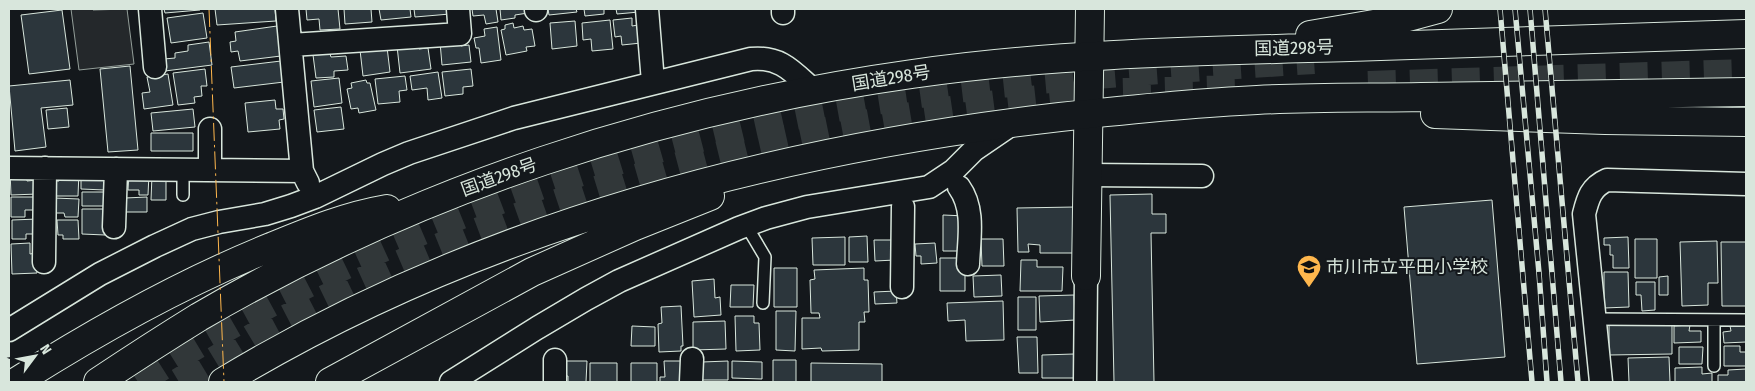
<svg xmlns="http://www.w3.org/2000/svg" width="1755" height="391" font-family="'Fira Sans Condensed','Noto Sans JP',sans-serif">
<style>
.parking{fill:#24282b;stroke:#939e99}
.building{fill:#2c363c;stroke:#d8e6dc}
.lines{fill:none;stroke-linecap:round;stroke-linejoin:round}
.highway-tunnel{stroke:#313739;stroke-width:28;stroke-dasharray:28 14;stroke-linecap:butt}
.lane-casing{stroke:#d8e6dc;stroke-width:14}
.street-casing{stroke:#d8e6dc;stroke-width:25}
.secondary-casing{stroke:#d8e6dc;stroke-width:30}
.highway-casing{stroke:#d8e6dc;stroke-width:30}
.lane{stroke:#14181c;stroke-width:11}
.street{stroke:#14181c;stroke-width:22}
.secondary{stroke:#14181c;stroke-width:28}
.highway{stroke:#14181c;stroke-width:28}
.rail-casing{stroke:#d8e6dc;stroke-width:5.5}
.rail{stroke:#14181c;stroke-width:4;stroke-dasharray:11;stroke-linecap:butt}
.power{stroke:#ffb74d;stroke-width:1;stroke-dasharray:18 4 2.5 4;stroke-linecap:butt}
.labels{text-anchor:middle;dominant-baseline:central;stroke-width:4;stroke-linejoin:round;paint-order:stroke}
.street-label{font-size:18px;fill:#d8e6dc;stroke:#14181c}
.poi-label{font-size:18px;fill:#d8e6dc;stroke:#14181c;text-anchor:start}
</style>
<rect width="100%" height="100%" fill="#14181c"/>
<!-- parking -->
<path class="parking" d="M71,9H92L93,10L127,9L134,64L79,70Z"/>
<!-- building -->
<path class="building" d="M164,9H200V10L165,13Z
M215,9H275L276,21L217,25Z
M306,9H338L340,29L320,30L319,19L307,20Z
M344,9H371L372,22L345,24Z
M379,9H410L411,17L381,20Z
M414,9H450V14L415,17Z
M472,9H496L498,22L486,24L484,15L473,16Z
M500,9H527L528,13L515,15V18L501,20Z
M548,9H576L577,12L549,15Z
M584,9H604V14L585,16Z
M616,9H639V12L617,14Z
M62,10L70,69L29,74L21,15Z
M203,13L207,38L171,43L167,18Z
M632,18V26L638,25L641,43L622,45L621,36L615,37L613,20Z
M610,20L613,49L592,51L591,39L583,40L582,23Z
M575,21L577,46L552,49L550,23Z
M513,23L514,28L523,26L524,30L532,29L535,46L526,47L527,51L506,55L501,30L505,29V25Z
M277,26L281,56L240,61L238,51L231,52L230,42L236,41L235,32Z
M497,27L501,60L481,63L479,48H476L474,38L485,36L484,29Z
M460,40L461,46L469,45L471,62L442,65L440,42Z
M209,42L212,65L165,71L164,59L175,58V53L188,51V45Z
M418,44L419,49L428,48L431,69L400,73L397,46Z
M387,47L390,72L363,76L360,50Z
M330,54L331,57L346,56L348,70L334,71V77L316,78L313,55Z
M281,61L284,82L234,88L231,67Z
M130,66L138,150L108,152L100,69Z
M205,69L207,86H201L202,96L194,97L195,103L178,105L173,73Z
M471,69L473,86L463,87V94L445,96L442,72Z
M438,72L442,98L428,100L427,88L412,90L410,76Z
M168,74L173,105L144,109L142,93L150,92L147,77Z
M405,76L407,90L399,91L400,102L378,104L375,79Z
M339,78L342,103L314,107L311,81Z
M70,80L73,105L41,108L46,147L15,151L9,86Z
M366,80L367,83H370L376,110L359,113L358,108L351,109L347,89L352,88L351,83Z
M275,100L276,109H283L284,119L279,120L280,129L248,132L245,103Z
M341,107L344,129L317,132L314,110Z
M67,108L69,127L48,129L46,110Z
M193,109L195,127L153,131L151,113Z
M151,133H193V151H151Z
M26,170L27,181L37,180L38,194L11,195L10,171Z
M59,171L79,172L78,196H55V181H59Z
M81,173L105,174V190L81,189Z
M129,173L149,174L148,195H139V190H128Z
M152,175L166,176V200H151Z
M82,192H104V206H82Z
M1152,194V214H1166V233H1151L1154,382H1114L1110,195Z
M11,197H37V210H25V217H11Z
M147,197V212H125V198Z
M54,198L79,199L78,217H65L64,213H54Z
M1492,200L1505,357L1417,364L1404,207Z
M1075,207V253H1040V245L1028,244L1029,252H1018L1017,208Z
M82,209H105V235L82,234Z
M943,215L966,216V251H943Z
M38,219L39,234H26V239H12V220Z
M57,220H78L79,239H63V235H58Z
M867,236L868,262H849V237Z
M845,237V265H813L812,238Z
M1628,237L1629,268H1613V255H1610V245H1604V238Z
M981,239H1003L1004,266H982Z
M1635,239H1657V278H1635Z
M874,240H894L895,260L875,261Z
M1717,241L1718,283H1708V305L1682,306L1680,242Z
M1721,242H1746V306H1722Z
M30,243V254L36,253L37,273L12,274L11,244Z
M935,243L937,263L921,264V256H916L915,244Z
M940,258H959L965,268V291H940Z
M1021,260H1037V267H1063L1062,291H1020Z
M774,268H797V307H774Z
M864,268V280H868L869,312H864L865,322H859V350L822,351L821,348L802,349V318H820L819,313H811L810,280L815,279L814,270Z
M1604,272H1628L1629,307L1604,308Z
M1001,275L1002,296L974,297L973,276Z
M1668,276V295H1659V277Z
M714,279L715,298L720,297L721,315L694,317L692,281Z
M1636,282H1655V310L1642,311L1641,295H1636Z
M731,285H754L753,307H730Z
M896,291L897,303L875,304L874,292Z
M1074,295L1075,320L1040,322L1039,296Z
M1018,297H1036V330H1018Z
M1003,301L1004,340L966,341L965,320L948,321L947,303Z
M681,306L683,346H681V351L659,352L658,324L662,323L661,307Z
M776,311H796L795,351L776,350Z
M735,316H754V323H759L760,350L736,351Z
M725,321L726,349L693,350V322Z
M1672,324V354L1609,355V325Z
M1690,325L1689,331H1701V342L1674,343V326Z
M1746,325V342L1724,343L1723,332L1731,331L1730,326Z
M632,326L655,327V346H631Z
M1017,337H1037L1038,373H1019Z
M1724,346H1740V352H1746V366H1724Z
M1679,347H1703L1702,364H1679Z
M1074,354V378H1042V355Z
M1669,357L1670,382H1629L1628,358Z
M773,360H796V382H773Z
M564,361H587L586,382H568V376H564Z
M664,361H681L682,382H660V377H665Z
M728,361V380H702V362Z
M732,361L762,362V379L732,378Z
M590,363H617V382H590Z
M631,363H657V382H631Z
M811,363L882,364V382H811Z
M1702,367V374L1712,373V382H1675V368Z
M1746,369V382H1718V375H1728V370Z"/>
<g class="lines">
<!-- highway-tunnel -->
<path class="highway-tunnel" d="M1368,85L1746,73
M1123,92L1238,89
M138,382C369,230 634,138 906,96C1041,76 1178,69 1314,60
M179,382C211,363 242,343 274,325C523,192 802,119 1083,95"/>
<defs>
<path id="lane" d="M183,195V170
M746,225L765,257L763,303
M1595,319L1746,320
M1714,320V366"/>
<path id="street" d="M150,9L155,67
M287,9L302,171L308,183
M536,9V10
M647,9L653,82
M783,9V13
M291,45L460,34L458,9
M210,129V170
M9,168L302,171
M1087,175L1202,176
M959,187C975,209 969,238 968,264
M114,227L116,169
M44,262L45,168
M902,287L903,207
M9,330L100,274L155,246L192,229L219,222L265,214L291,206L315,197L383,164L409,153L514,118L751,59C781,56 793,72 813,90
M451,382L537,328L586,299L619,281L739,228L766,218L807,207L929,187L953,171L974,150L1012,124
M555,382V360
M691,382L692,359
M1085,382L1086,276
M1601,382L1584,214C1588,198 1591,187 1607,180L1746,184"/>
<path id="secondary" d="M1086,276L1090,9"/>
<path id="highway" d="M1310,35L1397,20L1438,9
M1435,114L1605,120L1746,122
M16,382C98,330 182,283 271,247C310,231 346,216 387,209
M98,382C131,360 165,338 199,317C418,189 662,109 912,74C1057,53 1204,51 1350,47C1482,43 1614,38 1746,34
M223,382C477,228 767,151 1060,117C1125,110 1191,103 1257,100C1312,97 1367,98 1422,97C1530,95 1638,93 1746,92
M330,382L532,272L635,226L710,196"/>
</defs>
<!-- lane casing -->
<use href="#lane" class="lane-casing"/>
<!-- street casing -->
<use href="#street" class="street-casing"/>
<!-- secondary casing -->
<use href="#secondary" class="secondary-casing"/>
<!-- highway casing -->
<use href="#highway" class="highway-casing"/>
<!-- lane -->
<use href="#lane" class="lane"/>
<!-- street -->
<use href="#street" class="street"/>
<!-- secondary -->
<use href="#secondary" class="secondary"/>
<!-- highway -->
<use href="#highway" class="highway"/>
<defs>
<path id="rail" d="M1500,9L1532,382
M1515,9L1539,273L1547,382
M1530,9L1561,382
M1545,9L1578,382"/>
</defs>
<!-- rail casing -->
<use href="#rail" class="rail-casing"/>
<!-- rail -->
<use href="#rail" class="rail"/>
<!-- power -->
<path class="power" d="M209,9L224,382"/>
</g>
<!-- icons -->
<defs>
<symbol id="school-pin" viewBox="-11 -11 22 30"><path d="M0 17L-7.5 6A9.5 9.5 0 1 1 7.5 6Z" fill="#ffb74d" stroke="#14181c"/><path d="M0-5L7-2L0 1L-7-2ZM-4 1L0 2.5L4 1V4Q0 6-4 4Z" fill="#111"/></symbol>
</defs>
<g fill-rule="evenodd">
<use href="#school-pin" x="1295" y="253" width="28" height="38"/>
</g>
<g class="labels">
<!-- street labels -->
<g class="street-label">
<text transform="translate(1294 48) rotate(-1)">国道298号</text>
<text transform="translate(891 78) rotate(-9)">国道298号</text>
<text transform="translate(499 177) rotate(-20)">国道298号</text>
</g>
<!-- poi labels -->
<g class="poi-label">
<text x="1326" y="267">市川市立平田小学校</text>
</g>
</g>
<!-- border -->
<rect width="1755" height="391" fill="none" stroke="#d8e6dc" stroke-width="20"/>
<!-- north arrow -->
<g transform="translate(35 356) rotate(58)" stroke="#14181c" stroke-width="4" paint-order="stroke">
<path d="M0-4L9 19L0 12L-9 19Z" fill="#d8e6dc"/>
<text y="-8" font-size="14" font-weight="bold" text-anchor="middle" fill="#d8e6dc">N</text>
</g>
</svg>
